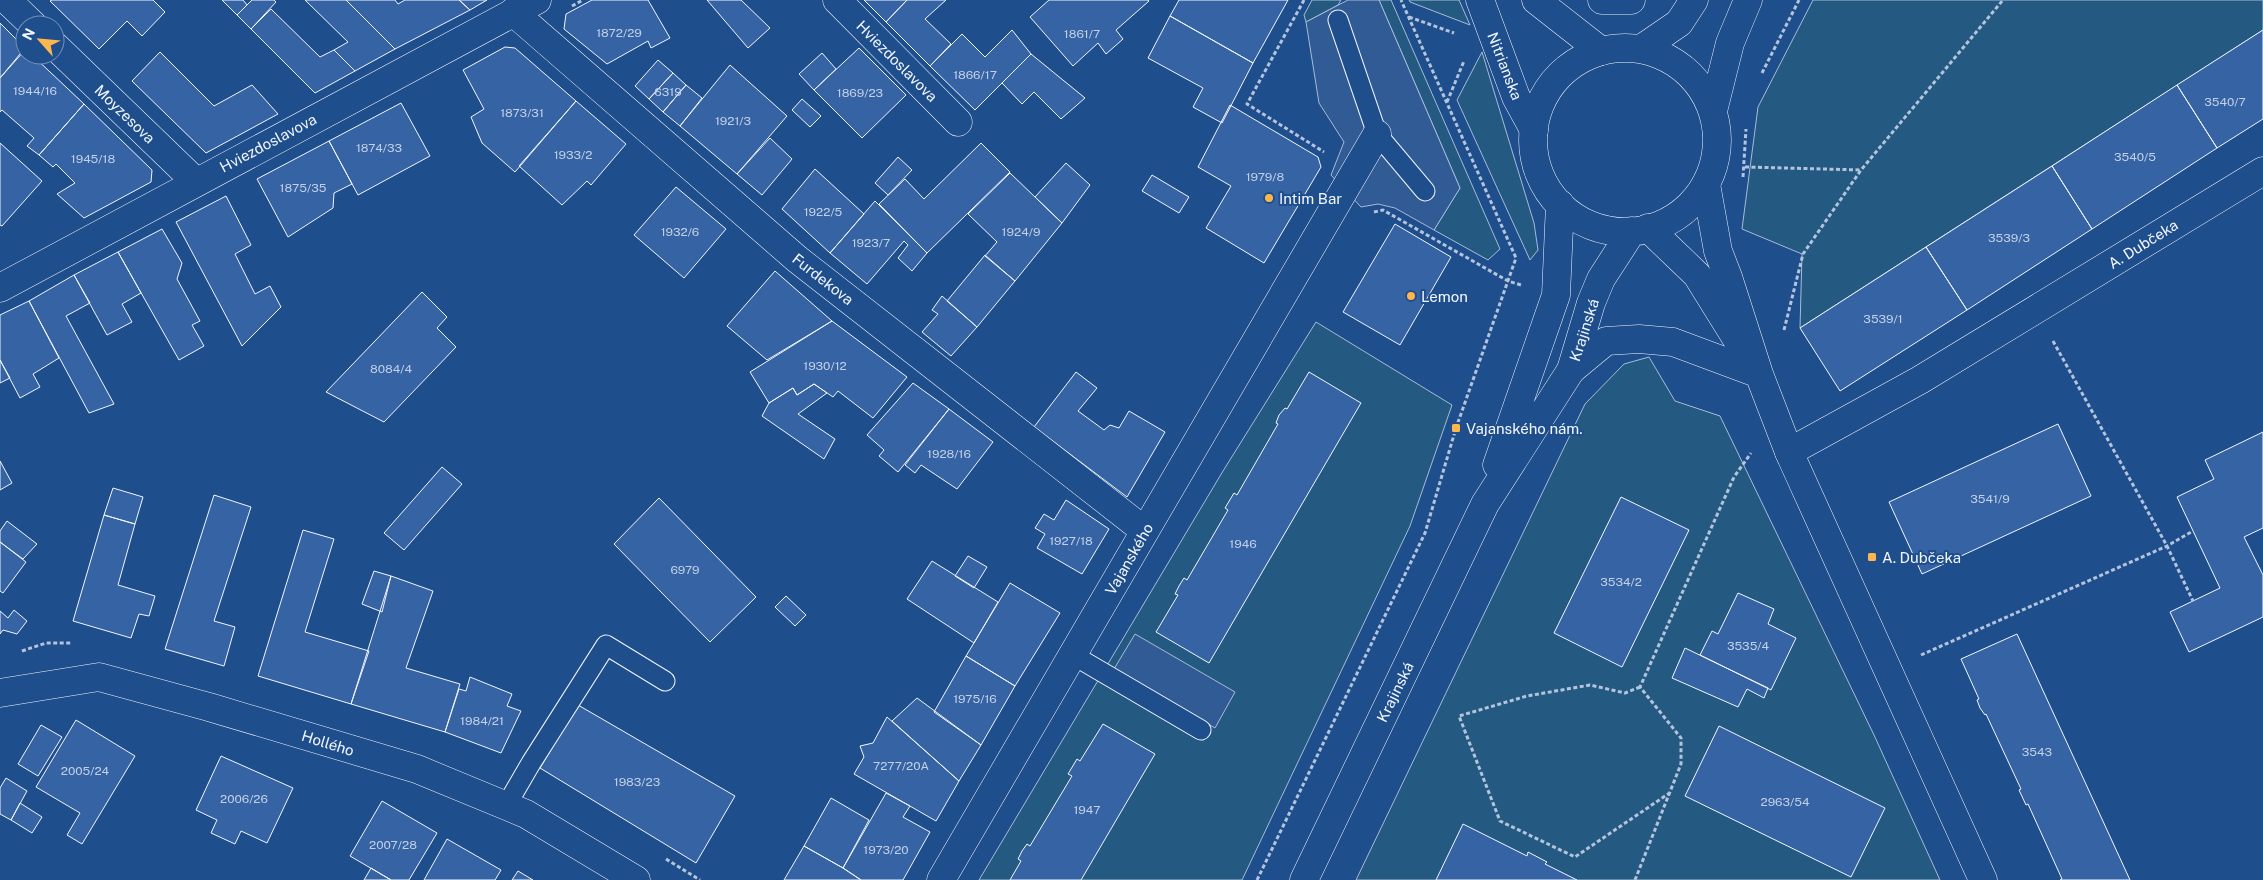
<svg xmlns="http://www.w3.org/2000/svg" width="2263" height="880" font-family="'Public Sans',sans-serif">
<style>
.green{fill:#245a82;stroke:#a8bbd7}
.parking{fill:#305b95;stroke:#a8bbd7}
.building{fill:#3563a3;stroke:#f2f6ff}
.lines{fill:none;stroke-linecap:round;stroke-linejoin:round}
.service-casing{stroke:#f2f6ff;stroke-width:21}
.pedestrian-casing{stroke:#f2f6ff;stroke-width:29}
.minor-casing{stroke:#f2f6ff;stroke-width:29}
.secondary-casing{stroke:#f2f6ff;stroke-width:29}
.path{stroke:#b3c4dc;stroke-width:3;stroke-dasharray:4 2.5;stroke-linecap:butt}
.service{stroke:#1f4e8c;stroke-width:19}
.pedestrian{stroke:#1f4e8c;stroke-width:28}
.minor{stroke:#1f4e8c;stroke-width:28}
.secondary{stroke:#1f4e8c;stroke-width:28}
.poi-dot{fill:#ffb74d;stroke:#1f4e8c;stroke-width:2}
.labels{text-anchor:middle;dominant-baseline:central;stroke-width:4;stroke-linejoin:round;paint-order:stroke}
.number-label{font-size:12px;fill:#c3d1e8}
.street-label{font-size:15px;fill:#f2f6ff;stroke:#1f4e8c}
.poi-label{font-size:15px;fill:#f2f6ff;stroke:#1f4e8c;text-anchor:start}
</style>
<rect width="100%" height="100%" fill="#1f4e8c"/>
<!-- green -->
<path class="green" d="M1312,0H1341L1338,5L1306,22L1304,15Z
M1379,0H1391L1500,249L1488,260L1434,230L1460,188Z
M1409,0H1459L1470,25L1410,2Z
M1813,0H2263V30L1800,328L1802,254L1742,229L1758,107Z
M1482,52L1534,223L1538,250L1530,260L1457,100Z
M1316,322L1452,405L1410,526L1242,880H979L1223,471Z
M1649,357L1675,401L1720,416L1874,735L1940,880H1356L1585,404L1624,364Z"/>
<!-- parking -->
<path class="parking" d="M1348,0H1379L1460,188L1434,230L1395,208L1378,204L1361,207L1331,175L1344,142L1319,103L1306,22Z
M1135,634L1235,692L1215,728L1114,669Z"/>
<!-- building -->
<path class="building" d="M52,0H153L165,12L142,36L127,21L99,49L50,1Z
M222,0H243L247,5L237,15Z
M252,0H274L276,2L251,29L237,15Z
M305,0H346L395,49L355,71L334,50L348,42Z
M346,0H395L398,4L405,0H459L470,10L395,49Z
M459,0H487L470,10Z
M592,0H648L670,38L651,48L648,41L607,64L564,29L566,14Z
M707,0H741L770,28L748,48Z
M864,0H907L886,22Z
M907,0H946L925,19L951,44L930,66L886,22Z
M1049,0H1148L1149,1L1116,30L1123,39L1106,54L1098,43L1073,66L1030,17Z
M1179,0H1288L1253,63L1170,16Z
M271,9L320,57L334,50L355,71L315,93L251,29Z
M1170,16L1253,63L1222,123L1193,107L1203,88L1148,58Z
M0,23L25,48L0,78Z
M1012,30L1031,54L975,110L930,66L962,34L985,57Z
M2263,30V119L2217,148L2177,85Z
M505,47L515,48L576,101L515,172L482,143L471,117L484,109L463,70Z
M859,48L906,95L862,138L814,90Z
M25,50V55H32L84,104L39,155L27,146L34,138L2,110L0,112V78Z
M160,52L214,106L252,85L278,114L206,153L132,81Z
M822,53L836,69L814,90L799,74Z
M1031,54L1085,98L1061,119L1034,92L1022,104L1002,83Z
M658,60L673,73L649,99L635,86Z
M730,65L787,116L737,174L680,126Z
M673,73L686,85L663,112L649,99Z
M686,85L702,98L680,126L663,112Z
M2177,85L2217,148L2092,229L2052,166Z
M802,99L821,116L810,127L792,110Z
M576,101L626,144L591,185L587,181L562,205L519,166Z
M401,103L430,156L358,195L329,141Z
M84,104L152,170L151,182L84,218L57,194L75,183L56,164L53,167L39,155Z
M1230,105L1318,157L1321,167L1264,263L1206,228L1231,186L1198,167Z
M770,138L792,159L762,195L737,174Z
M329,141L352,184L334,193L333,208L288,237L257,179Z
M0,143L42,181L2,226L0,225Z
M981,143L1010,172L927,253L879,204L905,179L924,199Z
M898,157L912,170L888,195L875,183Z
M1066,163L1090,185L1062,223L1035,197Z
M2052,166L2092,229L1967,310L1926,247Z
M815,169L864,214L830,253L782,209Z
M1010,173L1062,223L1015,281L985,256L997,242L968,214Z
M1152,175L1189,197L1179,213L1142,191Z
M676,187L726,229L684,278L634,235Z
M226,196L251,245L235,254L255,294L270,286L281,307L242,346L176,222Z
M875,201L927,253L912,271L898,258L908,245L904,241L867,284L830,253Z
M1395,224L1451,257L1400,345L1343,312Z
M162,229L182,263L177,279L200,321L192,325L204,346L179,360L118,252Z
M1926,247L1967,310L1840,391L1800,328Z
M118,252L141,293L122,304L132,322L107,335L74,275Z
M985,255L1015,281L977,327L947,301Z
M775,271L832,321L767,360L727,326Z
M74,275L90,303L66,316L114,404L89,413L29,301Z
M422,292L447,317L437,328L456,347L384,422L326,392Z
M942,296L977,327L951,356L922,332L938,314L932,310Z
M29,301L59,358L33,374L40,387L20,398L0,360V315Z
M832,321L907,377L873,418L838,391L833,397L814,384L797,395L793,388L769,403L750,372Z
M0,360L10,378L0,383Z
M1076,372L1097,388L1078,411L1104,430L1110,425L1119,428L1129,411L1165,432L1127,497L1034,427Z
M1309,372L1361,403L1209,663L1156,632L1178,595L1175,594L1179,586L1184,578L1187,580L1228,510L1225,508L1234,493L1237,495L1278,424L1276,423L1279,415L1285,408L1287,409Z
M913,383L949,409L898,472L879,456L884,450L867,435Z
M814,384L827,393L798,414L835,439L824,459L762,416L769,403L793,388L797,395Z
M949,409L993,442L957,489L921,465L915,473L905,465Z
M2058,424L2091,496L1922,574L1889,502Z
M2263,432V528L2244,537L2263,575V617L2189,652L2170,612L2220,588L2177,497L2214,479L2205,460Z
M0,461L12,483L0,490Z
M442,467L462,484L404,550L384,533Z
M113,488L143,497L135,524L104,515Z
M214,495L251,507L214,621L235,627L224,666L165,649Z
M1621,497L1689,530L1622,667L1554,633Z
M659,498L756,597L710,642L614,544Z
M1066,500L1109,529L1082,574L1037,548L1045,534L1035,528L1044,514L1054,520Z
M104,515L135,524L118,585L155,596L149,616L139,614L131,638L73,621Z
M7,521L37,544L23,559L0,542V531Z
M303,530L334,539L305,632L369,651L351,704L258,676Z
M0,542L26,562L3,593L0,591Z
M968,556L987,567L974,588L955,576Z
M932,561L998,602L974,643L907,599Z
M374,571L391,576L382,612L362,604Z
M391,576L433,591L406,668L460,684L445,732L351,704Z
M1010,583L1060,613L1015,686L966,656Z
M1738,593L1774,609L1768,624L1796,638L1771,690L1700,655L1712,631L1718,634Z
M786,596L806,615L795,626L775,607Z
M14,610L27,621L17,634L3,630L0,634V611L8,618Z
M2017,634L2130,880H2060L2062,879L2028,804L2026,805L2019,790L2021,789L1986,714L1985,715L1980,708L1977,700L1979,699L1961,659Z
M1685,648L1768,688L1764,698L1747,689L1738,707L1672,678Z
M966,656L1015,686L981,745L934,712Z
M470,677L512,694L507,706L521,711L501,753L445,732L459,689L466,691Z
M917,698L981,745L959,781L892,721Z
M578,705L735,796L696,863L540,768Z
M887,717L959,781L936,821L854,774L864,757L860,746L873,743Z
M76,720L135,756L82,844L67,835L80,813L36,787Z
M1103,724L1155,754L1081,880H1010L1021,861L1018,859L1022,851L1027,844L1030,846L1072,776L1068,774L1077,759L1080,761Z
M41,725L62,737L38,776L18,764Z
M1719,726L1885,808L1851,877L1685,796Z
M221,756L293,788L267,843L241,831L235,844L211,833L217,820L196,810Z
M6,778L27,791L11,820L0,814V788Z
M886,793L910,806L903,817L930,832L903,880H861L843,868Z
M831,798L869,820L843,868L804,846Z
M382,801L437,833L409,880H391L350,856Z
M20,803L42,817L32,833L11,820Z
M1463,824L1527,856L1528,852L1547,862L1545,864L1577,880H1436Z
M447,839L501,870L495,880H424Z
M804,846L843,868L861,880H784Z
M371,868L391,880H364Z
M518,871L533,880H512Z"/>
<g class="lines">
<defs>
<path id="service" d="M1338,20L1377,134L1425,191
M1073,655L1201,730
M506,806L531,763L606,645L665,681"/>
<path id="pedestrian" d="M1789,452L1920,380L2263,171"/>
<path id="minor" d="M7,0L33,25
M837,0L958,122
M1480,0L1516,97L1534,130
M1536,0L1601,51
M1602,0H1631
M513,12L797,259L1145,531
M55,46L196,182
M1706,184L1718,251L1728,277L1759,374L1789,452L1983,880
M1648,228L1697,275L1738,341
M0,288L537,0
M1571,370L1606,341L1639,339L1673,342L1759,374
M0,693L99,677L209,707L417,769L526,814L636,880
M941,880L1377,134"/>
<path id="secondary" d="M1533 140a92 92 0 1 1 184 0a92 92 0 1 1-184 0Z
M1641,49L1679,23L1694,0
M1713,111L1730,43L1748,0
M1497,465L1556,295L1560,204
M1304,880L1485,504L1571,370L1591,303L1601,279L1632,231"/>
</defs>
<!-- service casing -->
<use href="#service" class="service-casing"/>
<!-- pedestrian casing -->
<use href="#pedestrian" class="pedestrian-casing"/>
<!-- minor casing -->
<use href="#minor" class="minor-casing"/>
<!-- secondary casing -->
<use href="#secondary" class="secondary-casing"/>
<!-- path -->
<path class="path" d="M1304,0L1247,104L1324,152
M572,6L583,0
M1409,17L1454,33
M1762,73L1799,0
M1447,102L1464,61
M1745,167L1861,170
M1743,177L1746,129
M1374,212L1383,210L1508,281L1521,285
M1784,330L1803,254L1861,170L2003,0
M2053,341L2167,546L2193,601
M22,651L46,643H72
M1921,655L2167,546L2193,531
M1640,687L1625,693L1590,685L1527,696L1459,716L1500,821L1575,857L1671,792
M666,859L700,880
M1257,880L1425,533L1456,428L1516,258L1401,0
M1635,880L1681,764V738L1640,687L1734,477L1751,453"/>
<!-- service -->
<use href="#service" class="service"/>
<!-- pedestrian -->
<use href="#pedestrian" class="pedestrian"/>
<!-- minor -->
<use href="#minor" class="minor"/>
<!-- secondary -->
<use href="#secondary" class="secondary"/>
</g>
<!-- markers -->
<g class="poi-dot">
<circle cx="1269" cy="198" r="5"/>
<circle cx="1411" cy="296" r="5"/>
<rect x="1451" y="423" width="10" height="10" rx="2.5"/>
<rect x="1867" y="552" width="10" height="10" rx="2.5"/>
</g>
<g class="labels">
<!-- number labels -->
<g class="number-label">
<text x="619" y="33">1872/29</text>
<text x="1082" y="34">1861/7</text>
<text x="975" y="75">1866/17</text>
<text x="35" y="91">1944/16</text>
<text x="668" y="92">6319</text>
<text x="860" y="93">1869/23</text>
<text x="2225" y="102">3540/7</text>
<text x="522" y="113">1873/31</text>
<text x="733" y="121">1921/3</text>
<text x="379" y="148">1874/33</text>
<text x="573" y="155">1933/2</text>
<text x="2135" y="157">3540/5</text>
<text x="93" y="159">1945/18</text>
<text x="1265" y="177">1979/8</text>
<text x="303" y="188">1875/35</text>
<text x="823" y="212">1922/5</text>
<text x="680" y="232">1932/6</text>
<text x="1021" y="232">1924/9</text>
<text x="2009" y="238">3539/3</text>
<text x="871" y="243">1923/7</text>
<text x="1883" y="319">3539/1</text>
<text x="825" y="366">1930/12</text>
<text x="391" y="369">8084/4</text>
<text x="949" y="454">1928/16</text>
<text x="1990" y="499">3541/9</text>
<text x="1071" y="541">1927/18</text>
<text x="1243" y="544">1946</text>
<text x="685" y="570">6979</text>
<text x="1621" y="582">3534/2</text>
<text x="1748" y="646">3535/4</text>
<text x="975" y="699">1975/16</text>
<text x="482" y="721">1984/21</text>
<text x="2037" y="752">3543</text>
<text x="901" y="766">7277/20A</text>
<text x="85" y="771">2005/24</text>
<text x="637" y="782">1983/23</text>
<text x="244" y="799">2006/26</text>
<text x="1785" y="802">2963/54</text>
<text x="1087" y="810">1947</text>
<text x="393" y="845">2007/28</text>
<text x="886" y="850">1973/20</text>
</g>
<!-- street labels -->
<g class="street-label">
<text transform="translate(897 61) rotate(45)">Hviezdoslavova</text>
<text transform="translate(1505 66) rotate(69)">Nitrianska</text>
<text transform="translate(125 114) rotate(44)">Moyzesova</text>
<text transform="translate(268 143) rotate(-28)">Hviezdoslavova</text>
<text transform="translate(2143 244) rotate(-32)">A. Dubčeka</text>
<text transform="translate(823 279) rotate(38)">Furdekova</text>
<text transform="translate(1584 330) rotate(-72)">Krajinská</text>
<text transform="translate(1129 559) rotate(-60)">Vajanského</text>
<text transform="translate(1395 692) rotate(-64)">Krajinská</text>
<text transform="translate(328 743) rotate(17)">Hollého</text>
</g>
<!-- poi labels -->
<g class="poi-label">
<text x="1279" y="198">Intim Bar</text>
<text x="1421" y="296">Lemon</text>
<text x="1466" y="428">Vajanského nám.</text>
<text x="1882" y="557">A. Dubčeka</text>
</g>
</g>
<!-- north arrow -->
<g transform="translate(40 40) rotate(297)"><circle r="24" fill="#1f4e8c" stroke="#7391ba"/>
<path d="M0-4L9 19L0 12L-9 19Z" fill="#ffb74d"/>
<text y="-8" font-size="14" font-weight="bold" text-anchor="middle" fill="#f2f6ff">N</text>
</g>
</svg>
